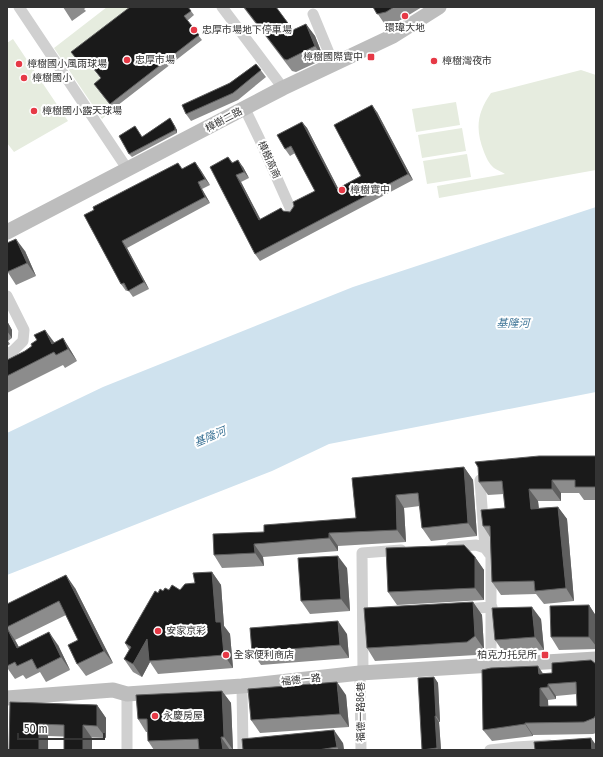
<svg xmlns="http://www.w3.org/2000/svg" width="603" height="757" font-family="'Fira Sans Condensed','Noto Sans TC',sans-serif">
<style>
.green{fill:#e6ecdf}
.water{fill:#cfe2ee}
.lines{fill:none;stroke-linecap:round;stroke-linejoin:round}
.street{stroke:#d0d0d0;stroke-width:11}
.secondary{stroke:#bdbdbd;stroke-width:15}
.wall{fill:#8c8c8c;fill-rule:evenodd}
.shaded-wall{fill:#5f5f5f}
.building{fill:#1a1a1a;stroke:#5f5f5f;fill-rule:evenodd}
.poi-dot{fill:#e63946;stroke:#fff;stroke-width:1.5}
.labels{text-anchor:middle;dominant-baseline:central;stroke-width:4;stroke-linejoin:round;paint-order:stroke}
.poi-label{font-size:10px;fill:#333;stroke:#fff;text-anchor:start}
.street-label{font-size:10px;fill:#333;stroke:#fff}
.water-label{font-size:11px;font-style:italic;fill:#3f7597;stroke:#fff}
</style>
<rect width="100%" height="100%" fill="#fff"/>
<!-- green -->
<path class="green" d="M107,7H139L83,68L89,64L104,83L97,88L113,109L102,119L54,48Z
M13,39L68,121L14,152L7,143V43Z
M581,70L596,75V170L439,198L437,186L505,174C502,172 497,170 494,168C489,164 486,157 484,152C475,129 477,113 491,93Z
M456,102L460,125L416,132L412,109Z
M462,128L466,151L422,158L418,135Z
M467,154L471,177L427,184L423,161Z"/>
<!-- water -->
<path class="water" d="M596,207V392L329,444L272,471L7,575V433L103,387L353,287Z"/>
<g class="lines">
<!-- street -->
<path class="street" d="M19,7L128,170
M222,7L283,88
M313,14L334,65
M245,109L259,138L292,212
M7,296L24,330L23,341L13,351L7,354
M480,480L485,548
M451,547L476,545L485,548L491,556V665
M463,609L492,607
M360,673L361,750
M363,673L362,553L401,550
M242,686L243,750
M127,750V694
M490,750L516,747L549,745"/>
<!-- secondary -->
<path class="secondary" d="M7,232L283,88L393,36L439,7
M7,698L113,690L127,694L242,686L360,673L596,659"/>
</g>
<!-- wall -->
<path class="wall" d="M63,7H87L84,9L86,11L72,21Z
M188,7L194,15L187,21L202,40L113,109L97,88L101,78L89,64L83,68L71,52Z
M243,7H276L293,30L306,24L315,36L324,59L296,72L292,71Z
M373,7H422L394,24L386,26Z
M256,64L266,77L238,100L191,121L186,114Z
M377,112L413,180L260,261L255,254L228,157L233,163L243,167L249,178L241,182L260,219L283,211L290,212L315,191L295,153L290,156L285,149L302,122L307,128L338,188L361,176Z
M170,118L177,130V133L132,157L129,154L142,137Z
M183,169H200L210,185L202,189L210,203L127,248L149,289L133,297L128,290L126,291L121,284L84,215Z
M25,251L36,276L16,285L7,271Z
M7,321L12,330V338L8,341L10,344L7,346Z
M63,338L71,351L77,361L65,368L63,365L7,393V360L54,343Z
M596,456V500H584L579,493H561V501H538L539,508L558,507L567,519L574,601L544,604L536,594L501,595L492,582L490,537L483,526L505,508L504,494L488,495L479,482Z
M464,467L473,480L477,536L431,541L422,528L420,506L404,508L406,542L338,546V551L263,557L264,566L222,568L214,555L264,532L356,518L352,478Z
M475,557L484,570V600L397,605L388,592Z
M347,568L350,611L310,614L301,601Z
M212,572L221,585L224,626L230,634L233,668L158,674L150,662L142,677L133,672L124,659L129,650L125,643L158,593L163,591L180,590L195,583Z
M75,588L113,663L86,676L77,664L78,640L66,615L15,640L19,647L58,645L70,670L46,682L40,672L26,679L23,675L15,679L8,669H7V604Z
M473,602L482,615L484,649L476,655L375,661L367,648Z
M589,605L596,616V649L559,650L551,637Z
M541,619L544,650L504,653L495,640Z
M347,634L349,658L261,665L252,652Z
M591,660L596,665V733L593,734L533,735V736L492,741L483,730L543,673H552ZM577,694V706H548V700L556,699V696Z
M434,677L438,683L440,722H439L441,750H422Z
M222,691L231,703L233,750H154L148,741V732H146L138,719Z
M346,695L349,727L260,733L251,720Z
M10,702L97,705L106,718V738L48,736V750H9Z
M343,743L344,750H243Z"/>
<!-- shaded-wall -->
<path class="shaded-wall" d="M306,24L315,36L324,59L315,46Z
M372,105L377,112L413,180L408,174Z
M170,118L177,130V133L175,130Z
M302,122L307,128L342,196L337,189Z
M238,160L243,167L249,178L244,172Z
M195,162L200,169L210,185L205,179Z
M236,175L241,182L264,226L259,220Z
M198,182L210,203L205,197Z
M16,239L25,251L36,276L27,263Z
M122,241L127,248L149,289L144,282Z
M7,321L12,330V338L7,331Z
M45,330L54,342L60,353L52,344Z
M63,338L71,351L77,361L68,349Z
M464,467L473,480L477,536L468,523Z
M552,480L561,493V501L552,489Z
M529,489L538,501L540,522L531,509Z
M396,495L404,508L406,542L397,530Z
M558,507L567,519L574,601L566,588Z
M329,533L338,546V551L329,538Z
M254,544L263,557L264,566L255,553Z
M338,556L347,568L350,611L341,599Z
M475,557L484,570V600L475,588Z
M212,572L221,585L224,626L230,634L233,668L224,655L216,622Z
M66,575L75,588L113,663L104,651Z
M473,602L482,615L484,649L475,636Z
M589,605L596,616V646L589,637Z
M532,607L541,619L544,650L535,637Z
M338,621L347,634L349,658L340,645Z
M7,628L15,640L26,661L17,648Z
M49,632L58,645L70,670L61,657Z
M147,639L149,661L150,662L142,677L133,664Z
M538,666L546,678L539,674Z
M434,677L438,683L440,722L436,716Z
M337,682L346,695L349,727L340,714Z
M548,684L556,696V699L548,687Z
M540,688L548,700L549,718L540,706Z
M222,691L231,703L233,750L224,737Z
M97,705L106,718V738L97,726Z
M435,716L439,722L441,750H438L437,748Z
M525,723L533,735V736L525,724Z
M39,724L48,736V750H39Z
M83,725L92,738V750H83Z
M334,730L343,743L344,750H339L337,747Z
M221,737L230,750H223Z
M591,738L596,745V750H592Z"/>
<!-- building -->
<path class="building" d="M130,7H188L191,11L184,16L199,35L110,104L94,84L101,78L86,59L80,63L71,52Z
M244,7H276L293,30L306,24L315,46L287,60L284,59Z
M373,7H394L386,12L377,14Z
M256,64L261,70L233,93L186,114L182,105L230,83Z
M372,105L408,174L255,254L210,167L228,157L232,163L238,160L244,172L236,175L259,220L281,208L283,211L290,212L294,206L293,202L315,191L291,146L285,149L277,135L302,122L337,189L361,176L334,125Z
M170,118L175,127V130L129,154L119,136L135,126L142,137Z
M195,162L205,179L198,182L205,197L122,241L144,282L128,291L124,283L121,284L84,215L94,210L93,207L178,163L182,169Z
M16,239L27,263L7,272V243Z
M45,330L52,344L63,338L68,349L56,355L54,352L7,376V360L25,351L32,346L31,344L37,340L34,335Z
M539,456H596V487H575V480H552V489H529L531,509L558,507L566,588L535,591L534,581L492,582L490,526H483L481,510L505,508L502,481L479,482L478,467L475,462Z
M464,467L468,523L422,528L418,493L396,495L397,530L329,533V538L254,544L255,553L214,555L213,534L264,532V525L356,518L352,478Z
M464,545L475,557V588L388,592L386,548Z
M338,556L341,599L301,601L298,558Z
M212,572L216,622H221L224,655L149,661L147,639L133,664L124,659L131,647L125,643L155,591L158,593L160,589L163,591L165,588L169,590L172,585L180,590L185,584L195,583L193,573Z
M66,575L104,651L77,664L68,645L78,640L59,601L7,627V604Z
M473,602L475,636L467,642L367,648L364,608Z
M589,605V637H551L550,606Z
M532,607L535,637L495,640L492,608Z
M338,621L340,645L252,652L250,628Z
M7,628L17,648L49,632L61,657L37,669L32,659L17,666L15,662L7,666Z
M591,660L596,664V715L594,718L584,722L525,723V724L483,730L482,670L491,668L538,666L539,674L552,673V663ZM576,682L577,706H540V688L548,687V684Z
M434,677L436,716H435L437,748L422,750L418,678Z
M337,682L340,714L251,720L248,689Z
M222,691L224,737H221L223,750H199L198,739L148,741L147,719H138L136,695Z
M10,702L97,705V726L83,725V750H64V725L39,724V750H9Z
M334,730L337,747L318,750H243L242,739Z
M591,738L592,750H535L534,742Z"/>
<!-- markers -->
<g class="poi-dot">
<circle cx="405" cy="16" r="4"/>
<circle cx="194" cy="30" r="4"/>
<rect x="367" y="53" width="8" height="8" rx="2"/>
<circle cx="127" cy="60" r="4"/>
<circle cx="434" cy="61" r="4"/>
<circle cx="19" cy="64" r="4"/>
<circle cx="24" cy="78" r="4"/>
<circle cx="34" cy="111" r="4"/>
<circle cx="342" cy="190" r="4"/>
<circle cx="158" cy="631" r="4"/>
<circle cx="226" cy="655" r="4"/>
<rect x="541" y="651" width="8" height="8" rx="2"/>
<circle cx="155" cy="716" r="4"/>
</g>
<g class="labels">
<!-- poi labels -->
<g class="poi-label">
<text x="405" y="28" text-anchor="middle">環瑋大地</text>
<text x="202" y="30">忠厚市場地下停車場</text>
<text x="363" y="57" text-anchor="end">樟樹國際實中</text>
<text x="135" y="60">忠厚市場</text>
<text x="442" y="61">樟樹灣夜市</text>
<text x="27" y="64">樟樹國小風雨球場</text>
<text x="32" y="78">樟樹國小</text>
<text x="42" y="111">樟樹國小露天球場</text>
<text x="350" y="190">樟樹實中</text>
<text x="166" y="631">安家京彩</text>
<text x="234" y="655">全家便利商店</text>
<text x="537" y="655" text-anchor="end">柏克力托兒所</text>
<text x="163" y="716">永慶房屋</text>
</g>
<!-- street labels -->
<g class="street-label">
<text transform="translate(224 120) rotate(-28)">樟樹二路</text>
<text transform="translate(269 160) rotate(66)">樟樹高商</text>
<text transform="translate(301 680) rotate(-6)">福德一路</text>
<text transform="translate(361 712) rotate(-90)">福德一路86巷</text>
</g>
<!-- water labels -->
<g class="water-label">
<text x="513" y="323">基隆河</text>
<text transform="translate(210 437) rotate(-23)">基隆河</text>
</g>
</g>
<!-- border -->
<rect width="603" height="757" fill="none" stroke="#333333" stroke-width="16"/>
<!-- scale -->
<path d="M18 733v6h86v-6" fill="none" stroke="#333333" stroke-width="2"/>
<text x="24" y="733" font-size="12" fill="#333333" stroke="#ffffff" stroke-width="3" paint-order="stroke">50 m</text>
</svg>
